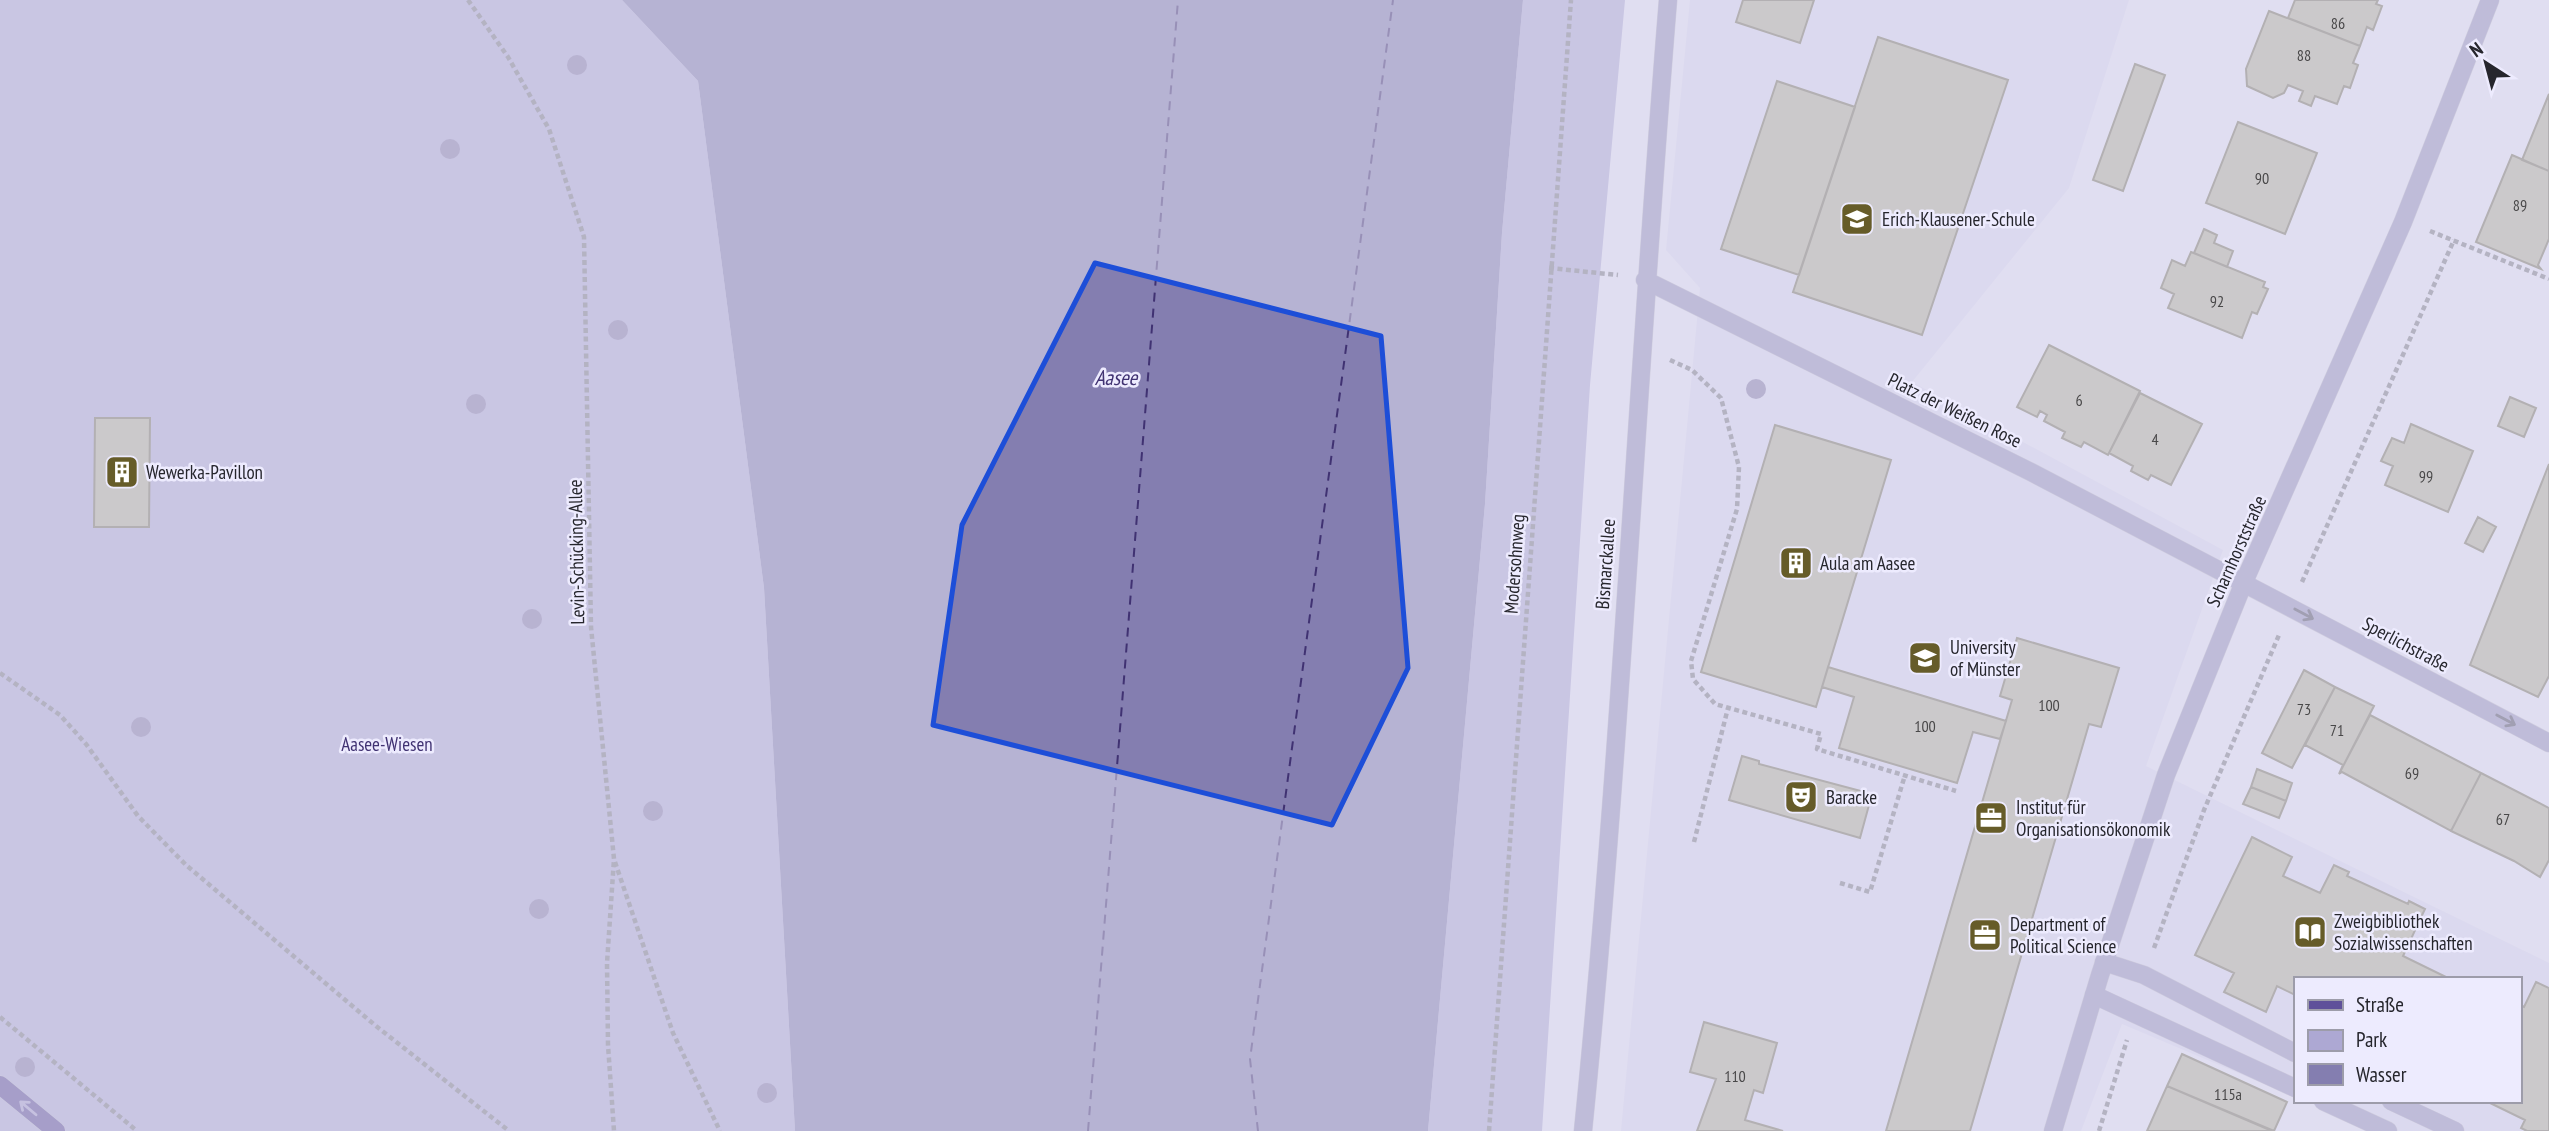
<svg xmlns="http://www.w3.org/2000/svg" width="2549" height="1131" font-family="'PT Sans Narrow',sans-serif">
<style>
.built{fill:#d6d3ed}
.green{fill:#ada8d3}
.water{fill:#847eb0}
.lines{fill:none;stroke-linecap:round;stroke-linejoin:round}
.ferry{stroke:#403272;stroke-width:2;stroke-dasharray:9 7;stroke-linecap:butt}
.building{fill:#b2af9d;stroke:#7c7968;stroke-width:2}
.service-casing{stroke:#bbb9ca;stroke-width:19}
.minor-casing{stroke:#bbb9ca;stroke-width:19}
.tertiary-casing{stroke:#bbb9ca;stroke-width:19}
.primary-casing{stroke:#bbb9ca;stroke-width:19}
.path{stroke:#7f7e8b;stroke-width:4.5;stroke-dasharray:5 3.5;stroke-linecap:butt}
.service{stroke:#9893bd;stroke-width:18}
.minor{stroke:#9893bd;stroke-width:18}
.tertiary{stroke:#9893bd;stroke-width:18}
.primary{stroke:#5f519a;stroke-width:18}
.tree{fill:#887fab}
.oneway{stroke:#545267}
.oneway2{stroke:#a69ecc}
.marked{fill:none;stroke:#1d4ed8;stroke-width:5;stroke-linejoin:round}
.labels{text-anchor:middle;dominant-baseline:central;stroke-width:5;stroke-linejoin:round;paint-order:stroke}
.number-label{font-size:16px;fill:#494849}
.poi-label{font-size:19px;fill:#26262d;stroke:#edebfe;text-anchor:start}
.street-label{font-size:19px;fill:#26262d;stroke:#edebfe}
.park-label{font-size:19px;fill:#403272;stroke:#edebfe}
.water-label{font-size:21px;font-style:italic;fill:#403272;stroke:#edebfe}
</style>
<rect width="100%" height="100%" fill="#e0def1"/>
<!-- built -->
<path class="built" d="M1690,0H2129L2069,188L1912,382L2223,550L2146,766L2549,963V1131H2377L2306,1101H2519V979H2295V1097L2122,1024L2081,1131H1621L1700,288L1666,250Z"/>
<!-- green -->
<path class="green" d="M0,0H622L698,81L764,588L795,1131H0Z
M1523,0H1625L1590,385L1542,1131H1428L1485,504L1502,233Z"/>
<!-- water -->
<path class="water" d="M622,0H1523L1502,233L1485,504L1428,1131H795L764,588L698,81Z"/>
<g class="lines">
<!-- ferry -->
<path class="ferry" d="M1088,1131L1178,0
M1258,1131L1250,1059L1393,0"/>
</g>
<!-- building -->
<path class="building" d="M1743,0H1814L1800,43L1736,22Z
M2295,0H2378L2376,4L2382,6L2373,30L2367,27L2360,46L2288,18Z
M2269,11L2360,46L2353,63L2358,65L2350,88L2344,86L2337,104L2315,96L2311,106L2299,101L2303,91L2288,85L2284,93L2273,98L2247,86L2246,69Z
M1878,37L2008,80L1922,335L1793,292Z
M2135,64L2165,75L2123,191L2093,180Z
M1777,81L1855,107L1799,275L1721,249Z
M2549,94V171L2522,160Z
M2238,122L2317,153L2285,234L2206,203Z
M2512,155L2549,171V239L2538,265L2541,269L2476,242Z
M2204,229L2217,235L2214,243L2233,251L2227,267L2194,253Z
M2191,252L2265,282L2263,287L2268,289L2257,314L2252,312L2242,338L2168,308L2174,294L2161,288L2172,260L2185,266Z
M2049,345L2140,391L2108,455L2084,442L2081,447L2062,438L2065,432L2044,421L2047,415L2040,411L2037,417L2017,407Z
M2140,393L2202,424L2171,485L2151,475L2148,480L2131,471L2133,466L2109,453Z
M2510,397L2536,408L2524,437L2498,426Z
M95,418H150L149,527H94Z
M2411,424L2473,451L2448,512L2385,485L2393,466L2381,461L2392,438L2404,443Z
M1775,425L1891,460L1816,707L1701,672Z
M2549,464V676L2538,697L2470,665Z
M2478,517L2496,527L2483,552L2465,543Z
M2017,638L2119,668L2101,727L2089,724L1970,1131H1886L2012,700L2000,696Z
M1828,667L2006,721L2000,739L1973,732L1957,783L1839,748L1854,697L1822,687Z
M2304,670L2335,687L2292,768L2262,753Z
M2335,687L2374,706L2339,774L2343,765L2305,745Z
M2370,715L2481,773L2451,831L2342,772L2339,774Z
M1742,756L1759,761V764L1872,794L1860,838L1729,800Z
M2257,769L2292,783L2286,801L2251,787Z
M2481,773L2549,808V860L2540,877L2514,861L2451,831Z
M2251,787L2286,801L2279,818L2243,804Z
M2252,837L2292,857L2283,876L2320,893L2334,865L2349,872L2347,876L2408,904L2409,901L2425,909L2403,956L2450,979H2295V995L2277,986L2266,1012L2224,992L2234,973L2195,955Z
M2536,982L2549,988V1131H2527L2521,1128L2525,1120L2486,1101H2519V1005L2524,1007Z
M1704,1022L1777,1043L1763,1093L1754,1090L1745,1120L1783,1131H1697L1716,1079L1690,1072Z
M2182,1054L2287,1102L2274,1131L2167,1086Z
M2167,1086L2272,1131H2147Z"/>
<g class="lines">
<defs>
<path id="service" d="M2104,962L2144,975L2295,1053
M2094,995L2295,1088
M2323,1101L2388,1131
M2391,1101L2455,1131"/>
<path id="minor" d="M1645,280L2031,472L2549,743
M1583,1131C1621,755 1637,377 1668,0"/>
<path id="tertiary" d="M2053,1131L2100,975L2166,775L2244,582L2403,222L2490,0"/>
<path id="primary" d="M0,1085L56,1131"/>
</defs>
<!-- service casing -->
<use href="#service" class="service-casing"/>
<!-- minor casing -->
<use href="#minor" class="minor-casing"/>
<!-- tertiary casing -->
<use href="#tertiary" class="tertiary-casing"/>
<!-- primary casing -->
<use href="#primary" class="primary-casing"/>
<!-- path -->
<path class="path" d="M468,0L508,57L549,129L584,237L591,627L614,859L607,963L608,1045L614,1131
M2430,231L2549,279
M1549,268L1618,275
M1670,360L1692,370L1721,398L1739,467L1737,509L1691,661L1693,679L1715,704L1821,734L1817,749L1956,791
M2302,582L2454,240
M0,673L60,715L86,744L138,816L186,865L376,1026L509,1131
M1694,842L1728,708
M615,862L673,1033L720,1131
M1840,883L1870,892L1905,775
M2154,948L2204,810L2279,635
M0,1017L137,1131
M1489,1131L1571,0
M2099,1131L2127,1040"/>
<!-- service -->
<use href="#service" class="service"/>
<!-- minor -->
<use href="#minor" class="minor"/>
<!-- tertiary -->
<use href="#tertiary" class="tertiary"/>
<!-- primary -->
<use href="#primary" class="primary"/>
</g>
<!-- trees -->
<g class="tree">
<circle cx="577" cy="65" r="10"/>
<circle cx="450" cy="149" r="10"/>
<circle cx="618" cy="330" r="10"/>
<circle cx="1756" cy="389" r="10"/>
<circle cx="476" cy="404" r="10"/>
<circle cx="532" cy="619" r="10"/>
<circle cx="141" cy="727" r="10"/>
<circle cx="653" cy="811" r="10"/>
<circle cx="539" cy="909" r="10"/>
<circle cx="25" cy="1067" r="10"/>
<circle cx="767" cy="1093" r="10"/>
</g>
<!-- one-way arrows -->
<defs><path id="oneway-shaft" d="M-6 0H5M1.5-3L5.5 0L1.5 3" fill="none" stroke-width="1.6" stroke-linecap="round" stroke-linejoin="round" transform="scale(1.75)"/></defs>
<g class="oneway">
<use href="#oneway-shaft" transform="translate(2304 614) rotate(28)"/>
<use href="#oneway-shaft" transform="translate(2506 720) rotate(28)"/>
</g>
<use class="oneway2" href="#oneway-shaft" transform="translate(28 1108) rotate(-140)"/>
<!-- marked area -->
<path d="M0 0H2549V1131H0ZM1095,263L1381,336L1408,668L1332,825L933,725L962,525Z" fill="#e0def1" fill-opacity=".55" fill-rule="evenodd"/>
<path class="marked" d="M1095,263L1381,336L1408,668L1332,825L933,725L962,525Z"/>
<!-- icons -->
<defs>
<symbol id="school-square" viewBox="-11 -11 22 22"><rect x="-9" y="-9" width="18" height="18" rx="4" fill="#665c29" stroke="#edebfe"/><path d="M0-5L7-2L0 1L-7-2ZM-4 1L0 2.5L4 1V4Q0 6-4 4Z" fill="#fff"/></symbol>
<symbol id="building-square" viewBox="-11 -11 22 22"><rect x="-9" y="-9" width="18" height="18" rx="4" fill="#665c29" stroke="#edebfe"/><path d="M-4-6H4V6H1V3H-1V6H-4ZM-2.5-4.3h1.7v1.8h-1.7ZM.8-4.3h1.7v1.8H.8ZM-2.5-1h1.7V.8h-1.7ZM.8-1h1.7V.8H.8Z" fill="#fff"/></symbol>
<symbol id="university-square" viewBox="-11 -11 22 22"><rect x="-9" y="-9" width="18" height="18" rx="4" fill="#665c29" stroke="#edebfe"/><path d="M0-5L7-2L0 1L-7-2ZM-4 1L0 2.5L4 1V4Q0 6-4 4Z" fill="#fff"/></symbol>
<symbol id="theatre-square" viewBox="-11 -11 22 22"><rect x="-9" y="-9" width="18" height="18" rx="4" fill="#665c29" stroke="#edebfe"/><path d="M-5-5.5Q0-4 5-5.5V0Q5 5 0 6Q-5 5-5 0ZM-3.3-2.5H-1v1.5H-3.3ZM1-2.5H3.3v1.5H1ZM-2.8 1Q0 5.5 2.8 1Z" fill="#fff"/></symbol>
<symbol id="office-square" viewBox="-11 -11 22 22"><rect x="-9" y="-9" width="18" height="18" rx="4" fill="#665c29" stroke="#edebfe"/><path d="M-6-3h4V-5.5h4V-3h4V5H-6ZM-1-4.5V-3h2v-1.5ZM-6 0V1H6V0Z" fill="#fff"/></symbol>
<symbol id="library-square" viewBox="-11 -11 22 22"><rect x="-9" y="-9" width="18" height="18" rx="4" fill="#665c29" stroke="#edebfe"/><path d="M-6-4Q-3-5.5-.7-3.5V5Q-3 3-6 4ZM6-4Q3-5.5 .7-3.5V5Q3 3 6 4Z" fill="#fff"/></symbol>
</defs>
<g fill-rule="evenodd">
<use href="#school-square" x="1838" y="200" width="38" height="38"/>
<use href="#building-square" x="103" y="453" width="38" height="38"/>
<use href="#building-square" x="1777" y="544" width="38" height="38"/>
<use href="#university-square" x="1906" y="639" width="38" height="38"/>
<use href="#theatre-square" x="1782" y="778" width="38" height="38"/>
<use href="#office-square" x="1972" y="799" width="38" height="38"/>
<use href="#library-square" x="2291" y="913" width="38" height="38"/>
<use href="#office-square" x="1966" y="916" width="38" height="38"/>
</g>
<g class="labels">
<!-- number labels -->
<g class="number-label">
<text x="2338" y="23">86</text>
<text x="2304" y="55">88</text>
<text x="2262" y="178">90</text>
<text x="2520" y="205">89</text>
<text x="2217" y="301">92</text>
<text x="2079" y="400">6</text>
<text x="2155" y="439">4</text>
<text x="2426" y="476">99</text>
<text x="2049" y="705">100</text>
<text x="2304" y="709">73</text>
<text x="1925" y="726">100</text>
<text x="2337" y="730">71</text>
<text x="2412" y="773">69</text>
<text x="2503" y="819">67</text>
<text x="1735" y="1076">110</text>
<text x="2228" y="1094">115a</text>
</g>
<!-- poi labels -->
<g class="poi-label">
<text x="1882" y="219">Erich-Klausener-Schule</text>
<text x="146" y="472">Wewerka-Pavillon</text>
<text x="1820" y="563">Aula am Aasee</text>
<text x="1950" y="647">University<tspan x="1950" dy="22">of Münster</tspan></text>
<text x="1826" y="797">Baracke</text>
<text x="2016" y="807">Institut für<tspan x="2016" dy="22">Organisationsökonomik</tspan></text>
<text x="2334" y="921">Zweigbibliothek<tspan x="2334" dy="22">Sozialwissenschaften</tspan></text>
<text x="2010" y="924">Department of<tspan x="2010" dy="22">Political Science</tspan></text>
</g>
<!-- street labels -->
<g class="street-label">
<text transform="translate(1955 410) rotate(26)">Platz der Weißen Rose</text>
<text transform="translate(2236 551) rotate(-66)">Scharnhorststraße</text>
<text transform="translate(576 552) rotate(-91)">Levin-Schücking-Allee</text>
<text transform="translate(1514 564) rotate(-86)">Modersohnweg</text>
<text transform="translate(1605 564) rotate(-86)">Bismarckallee</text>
<text transform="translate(2406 644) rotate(28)">Sperlichstraße</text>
</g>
<!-- park labels -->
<g class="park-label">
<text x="387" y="744">Aasee-Wiesen</text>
</g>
<!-- water labels -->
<g class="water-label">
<text x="1116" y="377">Aasee</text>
</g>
</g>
<!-- legend -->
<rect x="2294" y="977" width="228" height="126" fill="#edebfe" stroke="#9d9caa" stroke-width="2"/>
<rect x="2308" y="1000" width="35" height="10" fill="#5f519a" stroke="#9d9caa" stroke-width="2"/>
<text x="2356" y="1012" font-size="21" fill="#26262d">Straße</text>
<rect x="2308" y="1030" width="35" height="21" fill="#ada8d3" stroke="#9d9caa" stroke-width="2"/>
<text x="2356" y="1047" font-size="21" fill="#26262d">Park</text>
<rect x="2308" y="1064" width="35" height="21" fill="#847eb0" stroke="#9d9caa" stroke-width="2"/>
<text x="2356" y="1082" font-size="21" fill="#26262d">Wasser</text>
<!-- north arrow -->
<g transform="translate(2486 63) rotate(324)" stroke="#edebfe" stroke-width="5" paint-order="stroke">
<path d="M0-5L12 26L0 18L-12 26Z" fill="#26262d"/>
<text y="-10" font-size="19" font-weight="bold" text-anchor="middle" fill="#26262d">N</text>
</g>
</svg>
